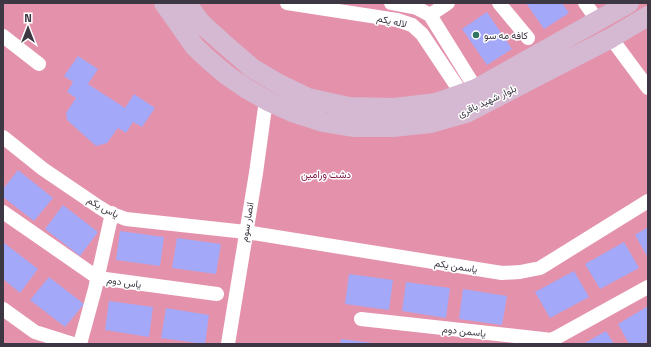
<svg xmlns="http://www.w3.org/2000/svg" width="651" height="347" font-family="'Titillium Web',Vazirmatn,sans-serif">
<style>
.green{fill:#e492ab}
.building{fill:#a4a8f8}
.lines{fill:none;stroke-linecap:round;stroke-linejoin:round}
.street{stroke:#fff;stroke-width:14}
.secondary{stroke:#d5b8d1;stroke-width:20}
.poi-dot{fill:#327464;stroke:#fff;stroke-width:1.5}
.labels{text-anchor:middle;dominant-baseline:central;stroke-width:3;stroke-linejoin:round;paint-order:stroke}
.street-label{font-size:10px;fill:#3d3744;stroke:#fff}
.poi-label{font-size:10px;fill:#3d3744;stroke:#fff;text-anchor:start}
.park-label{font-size:10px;fill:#7f1644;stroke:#fff}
</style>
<rect width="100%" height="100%" fill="#e7d7f7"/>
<!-- green -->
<path class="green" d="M3,3H648V344H3Z"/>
<!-- building -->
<path class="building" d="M526,3H562L569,13L544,29Z
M487,12L512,49L487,65L462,29Z
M78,56L98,69L88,84L125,108L134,94L155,108L142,127L133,122L126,133L118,128L107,143L96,146L67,120L66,113L76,98L67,92L73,82L64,76Z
M18,170L53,198L34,221L3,197V189Z
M63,205L98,232L80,256L45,229Z
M648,227V258L635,235Z
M120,231L164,237L160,266L116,260Z
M177,238L221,244L216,274L172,268Z
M3,242L38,269L20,293L3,279Z
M624,242L639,268L600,289L585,264Z
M574,271L589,297L550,318L535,292Z
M349,274L393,280L389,310L345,304Z
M49,277L84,304L65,327L30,300Z
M406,282L450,288L446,318L402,311Z
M463,289L507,296L502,325L459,319Z
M109,301L153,307L149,337L105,330Z
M648,306V341L642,344H629L618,324Z
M166,308L209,315L205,344L161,338Z
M606,331L614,344H583Z
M341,339L373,343V344H340Z"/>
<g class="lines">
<!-- street -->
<path class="street" d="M287,3L397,20L412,25L422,34L462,94
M391,3L417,8L430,15L476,89
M499,3L528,38
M585,3L598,21
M430,15L448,3
M3,36L39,64
M611,38L648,88
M3,137L43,169L99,207L107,212L126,219L246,232L502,273L520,272L540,268L648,201
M3,212L98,278L217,294
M3,309L35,332L73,344
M361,319L552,340L648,287
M80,344L95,289L112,213
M228,344L256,173L266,100"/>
<!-- secondary -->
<path class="secondary" d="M164,3L195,47L210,61L228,76L247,89L270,102L292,112L323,122L353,127H393L431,123L466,113L611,38L648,16
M186,3L201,23L223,43L252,68L279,84L308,98L349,107L394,108L436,103L462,94L476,89L629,3"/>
</g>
<!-- markers -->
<circle class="poi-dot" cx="476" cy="35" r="4"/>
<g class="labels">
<!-- street labels -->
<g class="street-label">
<text transform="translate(392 21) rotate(13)">لاله یکم</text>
<text transform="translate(487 101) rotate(-25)">بلوار شهید باقری</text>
<text transform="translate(103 207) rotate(28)">یاس یکم</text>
<text transform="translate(247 222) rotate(-81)">انصار سوم</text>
<text transform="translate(456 266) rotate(9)">یاسمن یکم</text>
<text transform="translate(124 282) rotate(8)">یاس دوم</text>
<text transform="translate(464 331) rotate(6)">یاسمن دوم</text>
</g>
<!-- poi labels -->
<g class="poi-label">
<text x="484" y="35">کافه مه سو</text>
</g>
<!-- park labels -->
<g class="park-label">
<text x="326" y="174">دشت ورامین</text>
</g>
</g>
<!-- border -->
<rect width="651" height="347" fill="none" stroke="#3d3744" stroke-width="8"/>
<!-- north arrow -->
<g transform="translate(28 28)" stroke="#ffffff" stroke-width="3" paint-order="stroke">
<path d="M0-3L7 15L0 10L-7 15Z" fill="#3d3744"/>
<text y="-6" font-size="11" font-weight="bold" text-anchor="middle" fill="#3d3744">N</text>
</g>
</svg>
